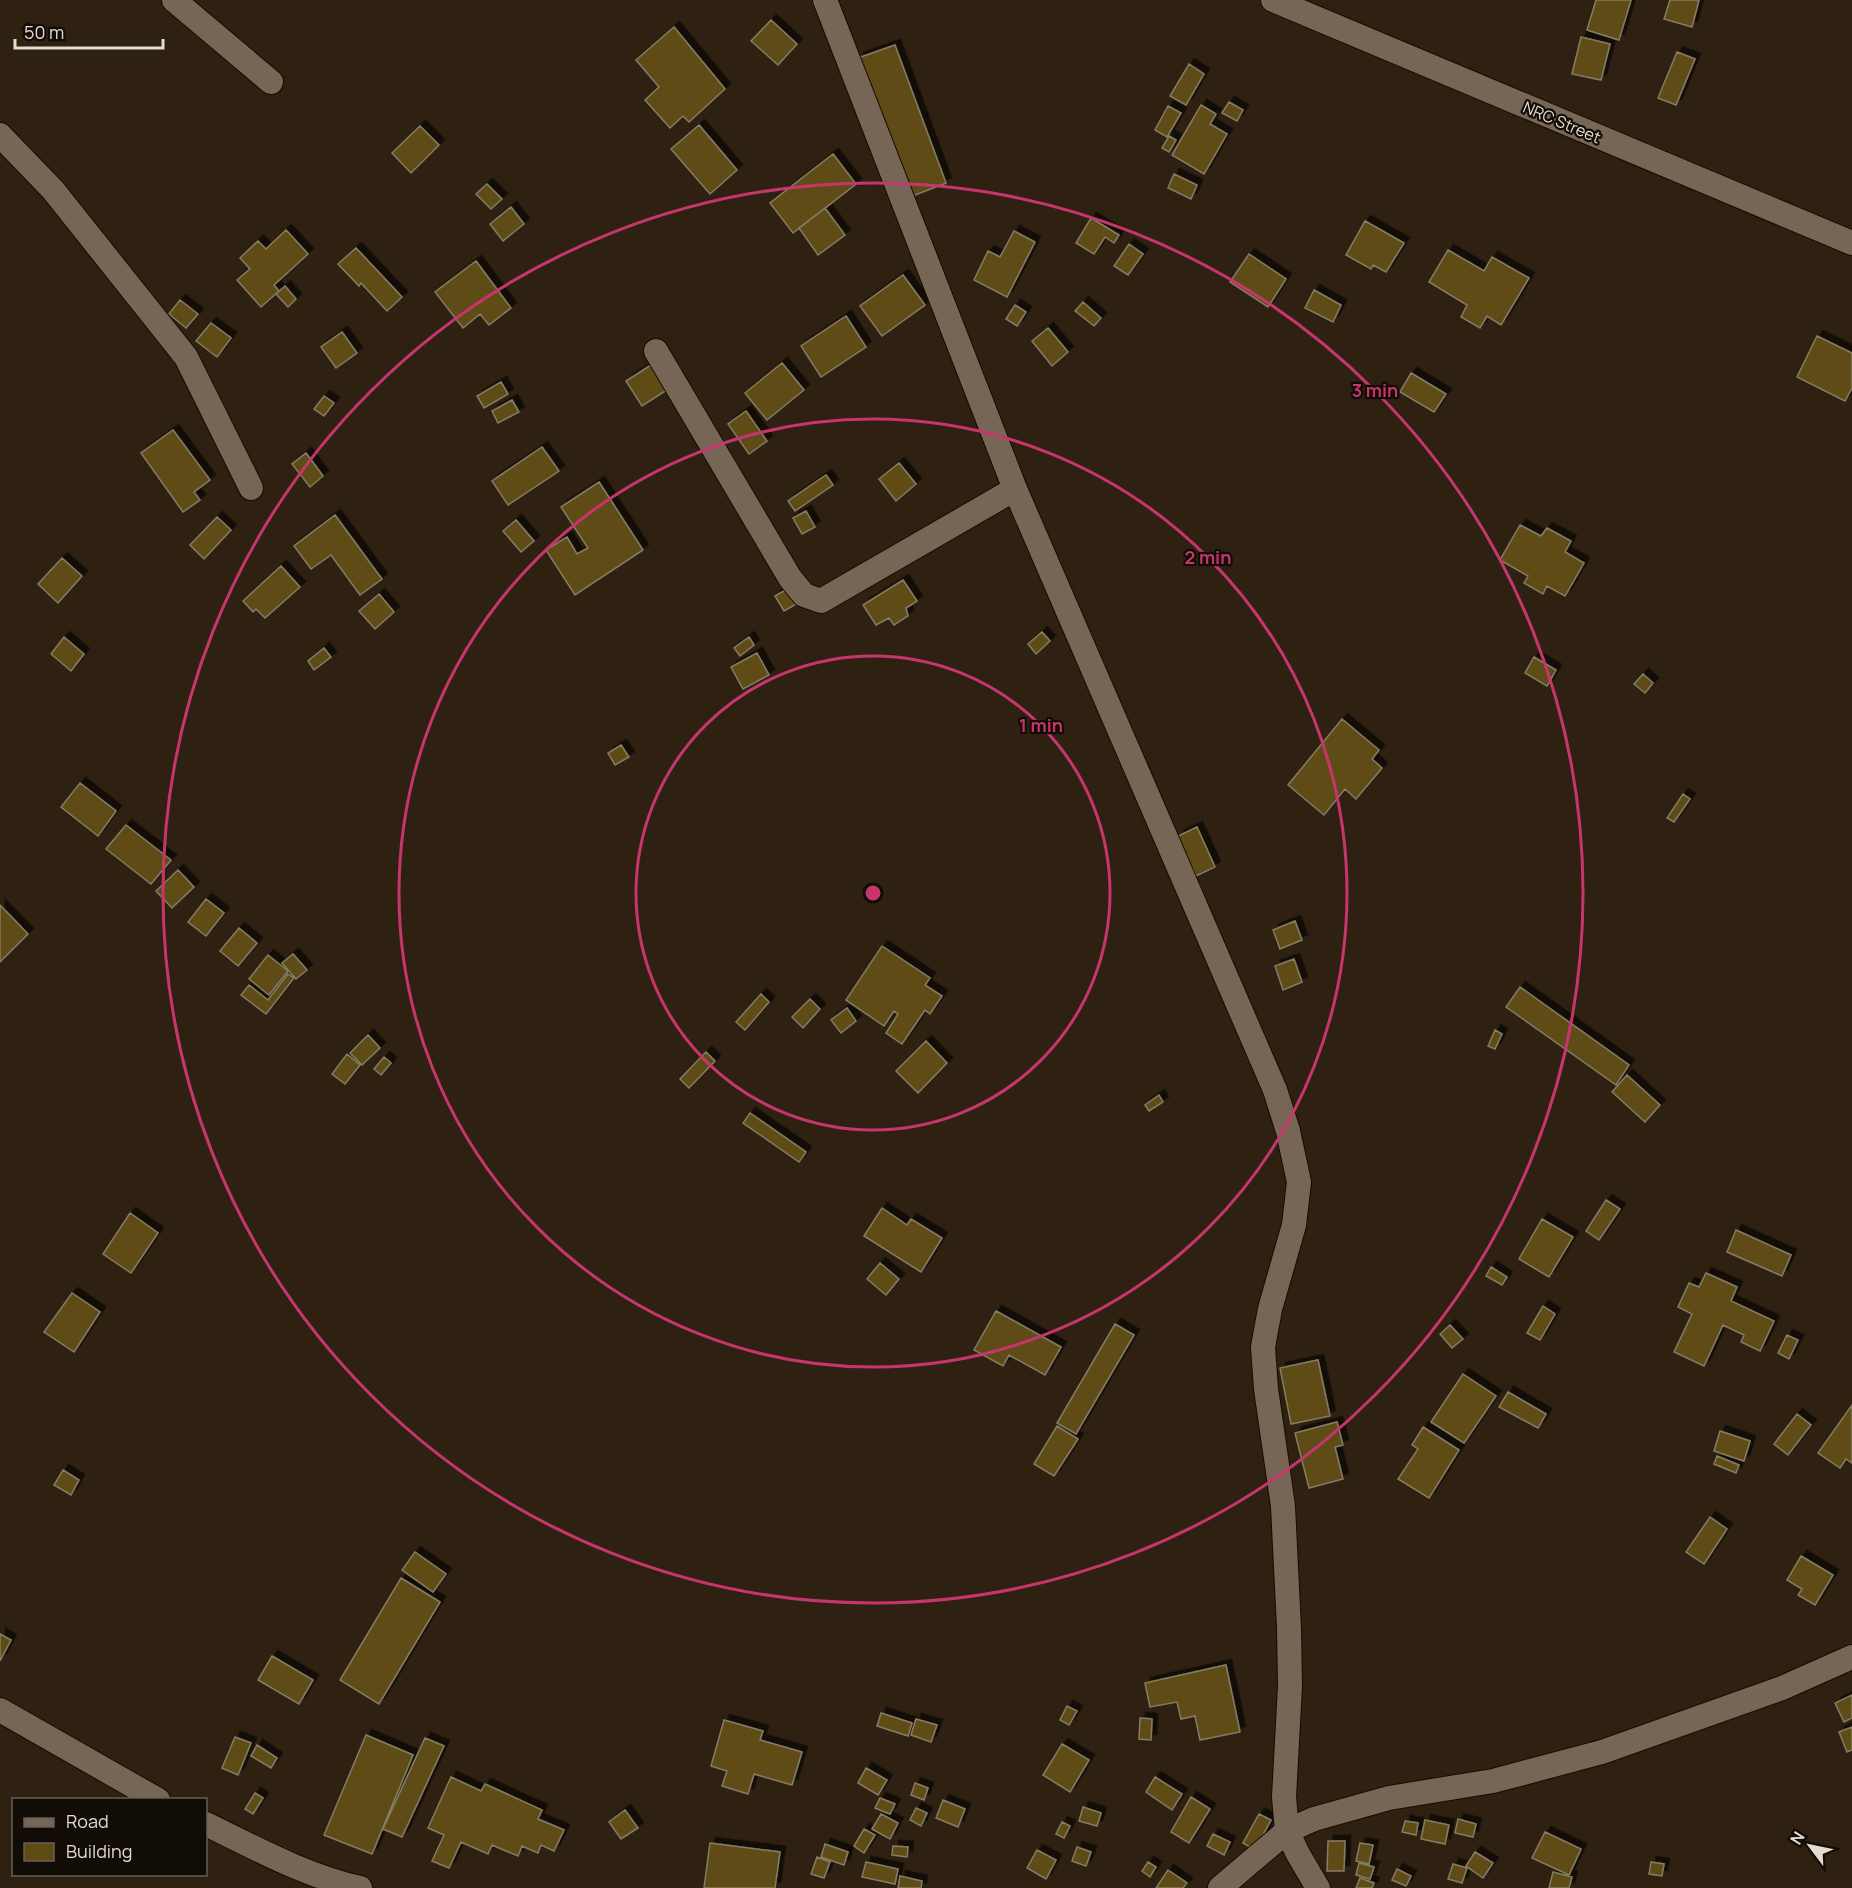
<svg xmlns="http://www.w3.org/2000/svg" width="1852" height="1888" font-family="Manrope,sans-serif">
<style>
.building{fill:#5e4c13;stroke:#847c66;stroke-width:1.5;filter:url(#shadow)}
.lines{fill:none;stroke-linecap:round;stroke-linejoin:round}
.minor-casing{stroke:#170a01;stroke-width:26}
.minor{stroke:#765;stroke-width:24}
.ring{fill:none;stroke:#c7356d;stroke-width:3}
.labels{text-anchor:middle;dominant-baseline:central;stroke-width:4.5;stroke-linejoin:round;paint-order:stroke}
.street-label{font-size:16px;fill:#e4dbd1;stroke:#120c06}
.centre{fill:#c7356d;stroke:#120c06;stroke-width:3}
.ring-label{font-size:18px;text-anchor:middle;font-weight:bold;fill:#c7356d;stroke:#120c06;stroke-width:4.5;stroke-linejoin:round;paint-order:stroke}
</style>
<defs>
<filter id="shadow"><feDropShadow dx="5.5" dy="-5.5" stdDeviation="0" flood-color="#0009"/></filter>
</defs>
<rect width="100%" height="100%" fill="#2f2112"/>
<!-- building -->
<path class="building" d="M1596,0H1631L1619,40L1587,30Z
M1670,0H1699L1692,27L1664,19Z
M771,20L797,44L778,65L751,41Z
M674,27L725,89L689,122L683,116L670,128L645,100L659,87L636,60Z
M1581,37L1610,44L1601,80L1572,74Z
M895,45L946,183L910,197L858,58Z
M1677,52L1695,59L1676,105L1658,98Z
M1189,64L1204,74L1186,105L1170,96Z
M1229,102L1243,110L1237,121L1222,113Z
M1201,105L1216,114L1210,124L1227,134L1204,174L1172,155Z
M1201,105L1216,114L1210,124L1227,134L1204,174L1172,155Z
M1168,106L1181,113L1167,137L1155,130Z
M699,125L737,170L710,194L671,149Z
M420,126L439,145L411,173L392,153Z
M1169,136L1176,140L1169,152L1162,148Z
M833,154L856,184L793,233L770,203Z
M1174,174L1197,185L1191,199L1168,188Z
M487,184L502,199L491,209L476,194Z
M511,207L524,224L503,241L490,224Z
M825,208L845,235L818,255L799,228Z
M1091,218L1119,235L1114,243L1105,237L1094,254L1076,243Z
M1365,221L1404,243L1386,272L1373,265L1371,269L1346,255Z
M286,230L308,254L274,285L279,291L261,307L237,280L250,269L240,258L258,241L266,249Z
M1014,231L1035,242L1007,297L974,280L988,251L1000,257Z
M1129,244L1143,254L1128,275L1114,266Z
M356,248L402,297L387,311L361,283L359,286L338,264Z
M1448,250L1484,271L1492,257L1529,278L1501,325L1487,316L1480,328L1461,317L1467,305L1429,282Z
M1249,254L1286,279L1268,307L1230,282Z
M476,261L511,308L489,325L480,314L463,328L435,292Z
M903,275L925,305L882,336L860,306Z
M285,286L296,299L288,307L276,294Z
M1314,290L1341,305L1333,322L1305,308Z
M180,300L198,314L186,328L169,314Z
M1083,302L1101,318L1094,326L1075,311Z
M1015,305L1026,312L1017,326L1006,319Z
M846,316L866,347L821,377L801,346Z
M211,323L231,338L217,357L196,341Z
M1048,328L1068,352L1052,366L1032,341Z
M342,332L357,353L336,368L321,347Z
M1817,336L1852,353V388L1845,401L1797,377Z
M654,363L670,388L642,406L626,381Z
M782,363L804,390L767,420L745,393Z
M1411,373L1446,394L1434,412L1400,392Z
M501,382L508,394L484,408L477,396Z
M324,396L334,403L324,416L314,409Z
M512,400L519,412L498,423L492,411Z
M746,411L767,441L749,454L728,424Z
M173,430L210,480L194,492L200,500L183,512L141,453Z
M542,447L559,471L508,505L492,481Z
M306,453L323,476L310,487L292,464Z
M899,463L916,484L896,501L879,479Z
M826,475L833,485L795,511L788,501Z
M599,482L643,550L575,595L546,550L567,537L577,554L588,548L561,507Z
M806,511L815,527L802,534L793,518Z
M335,515L382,579L360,595L331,555L311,569L294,546Z
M217,517L231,530L204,559L190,545Z
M217,517L231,530L204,559L190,545Z
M516,520L534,541L521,552L503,531Z
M1520,525L1541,536L1547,528L1571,541L1565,552L1584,563L1565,596L1547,586L1543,594L1524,583L1528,576L1500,560Z
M62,558L82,576L58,603L38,584Z
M281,566L300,587L265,618L256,609L253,612L243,601Z
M903,580L917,601L906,608L908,616L894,625L889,618L876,625L863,605Z
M789,588L798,603L784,611L775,596Z
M379,594L394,612L375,629L359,611Z
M1042,632L1050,641L1036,654L1028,644Z
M64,637L84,654L71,671L51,654Z
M749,637L754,645L740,656L734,648Z
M324,648L331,657L314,670L308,661Z
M757,653L769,675L743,689L731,667Z
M1534,657L1556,670L1547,686L1525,673Z
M1643,674L1653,683L1645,693L1634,684Z
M1342,719L1379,750L1372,759L1382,768L1356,799L1345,789L1324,815L1288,785Z
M621,745L629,757L615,765L608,753Z
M80,783L116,811L98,836L61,807Z
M1683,794L1690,799L1674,822L1667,818Z
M126,825L171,860L151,884L106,849Z
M1197,827L1215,867L1196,876L1178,836Z
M178,870L194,887L172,908L156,891Z
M206,899L224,913L206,936L188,922Z
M0,905L28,934L0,962Z
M1295,921L1302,940L1280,949L1273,930Z
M239,928L257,943L238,966L220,951Z
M882,946L930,978L925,985L942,996L930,1014L925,1010L902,1044L886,1033L898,1014L894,1011L884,1026L846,1000Z
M293,954L307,970L296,979L282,963Z
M268,955L288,971L269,995L249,979Z
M1294,959L1302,982L1283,990L1275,966Z
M288,974L294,978L266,1014L241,995L249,985L268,1000Z
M1520,987L1629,1065L1616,1085L1506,1007Z
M761,994L769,1002L745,1030L736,1022Z
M810,999L820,1009L803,1028L792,1017Z
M847,1008L856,1021L841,1033L831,1020Z
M1495,1030L1502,1034L1495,1049L1488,1046Z
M368,1035L380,1048L362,1065L350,1053Z
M926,1041L947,1063L918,1093L896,1071Z
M706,1052L715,1061L689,1088L680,1079Z
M347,1054L360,1065L345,1084L332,1074Z
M384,1057L391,1063L381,1075L374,1069Z
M1627,1075L1660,1105L1645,1122L1612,1092Z
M1159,1095L1163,1102L1149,1111L1145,1105Z
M750,1113L806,1152L799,1162L743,1123Z
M1606,1200L1620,1209L1599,1240L1586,1231Z
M882,1208L907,1225L911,1219L942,1238L921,1272L864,1236Z
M130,1213L158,1233L131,1273L103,1254Z
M1542,1219L1573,1237L1549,1277L1519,1259Z
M1736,1230L1791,1255L1782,1276L1727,1252Z
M880,1263L899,1279L886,1295L867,1279Z
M880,1263L899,1279L886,1295L867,1279Z
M1491,1267L1507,1277L1502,1285L1486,1276Z
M1706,1273L1737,1287L1731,1301L1774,1321L1760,1351L1741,1342L1744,1335L1723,1325L1704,1366L1674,1352L1692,1314L1678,1307L1689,1283L1699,1287Z
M72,1293L100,1312L74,1352L44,1332Z
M1543,1306L1555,1314L1540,1340L1527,1333Z
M996,1311L1061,1347L1045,1375L1009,1355L1003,1366L974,1350Z
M1115,1324L1134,1335L1076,1434L1057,1423Z
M1450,1325L1463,1339L1452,1348L1440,1334Z
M1787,1335L1798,1340L1789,1359L1778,1353Z
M1318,1360L1330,1416L1291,1424L1280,1368Z
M1463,1374L1496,1396L1464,1443L1431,1422Z
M1508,1392L1546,1414L1538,1428L1499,1407Z
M1852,1405V1463L1846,1459L1840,1468L1818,1453Z
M1797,1414L1811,1425L1788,1455L1774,1444Z
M1337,1422L1343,1445L1335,1447L1343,1479L1309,1488L1295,1433Z
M1337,1422L1343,1445L1335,1447L1343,1479L1309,1488L1295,1433Z
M1057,1426L1078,1439L1054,1476L1034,1464Z
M1423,1427L1459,1450L1429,1498L1398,1479L1418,1449L1412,1445Z
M1720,1431L1750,1441L1744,1461L1714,1451Z
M1717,1456L1739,1465L1736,1473L1714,1464Z
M63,1470L79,1480L71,1495L54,1485Z
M1710,1517L1727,1529L1704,1564L1686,1552Z
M1710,1517L1727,1529L1704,1564L1686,1552Z
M415,1552L446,1574L433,1592L402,1570Z
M1801,1556L1833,1575L1815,1605L1798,1595L1802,1589L1787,1580Z
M401,1578L440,1602L379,1704L340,1680Z
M0,1634L11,1640L0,1661Z
M272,1656L313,1680L299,1704L258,1680Z
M1226,1665L1240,1732L1200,1740L1195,1716L1181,1719L1177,1702L1150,1707L1145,1683Z
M1852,1695V1718L1844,1722L1835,1703Z
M1067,1706L1077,1711L1069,1725L1060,1720Z
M881,1713L912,1723L908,1736L877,1726Z
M1140,1718L1152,1719L1151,1740L1139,1739Z
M916,1719L937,1725L931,1742L911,1735Z
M724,1720L763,1731L760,1740L802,1752L792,1785L754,1774L748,1794L722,1786L727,1771L711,1766Z
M1852,1727V1750L1847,1752L1839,1732Z
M366,1735L413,1755L372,1854L324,1835Z
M235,1737L251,1743L238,1775L222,1768Z
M425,1738L444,1746L402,1837L383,1829Z
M1062,1744L1089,1760L1070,1792L1043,1775Z
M257,1745L277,1758L271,1768L251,1756Z
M866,1768L887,1780L878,1795L858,1783Z
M451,1777L481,1791L485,1784L542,1810L538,1819L564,1830L554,1851L541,1845L538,1853L522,1846L518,1856L492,1845L488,1854L461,1842L449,1868L432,1861L444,1835L428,1828Z
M1155,1777L1182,1794L1172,1810L1146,1792Z
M915,1783L928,1788L924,1800L911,1795Z
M255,1793L263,1798L253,1814L245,1809Z
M1191,1797L1210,1809L1189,1843L1171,1832Z
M880,1798L895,1804L890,1814L875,1808Z
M943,1800L965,1809L958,1827L936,1818Z
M1083,1807L1101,1813L1097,1826L1079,1821Z
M1083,1807L1101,1813L1097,1826L1079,1821Z
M916,1808L927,1813L921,1826L910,1820Z
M916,1808L927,1813L921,1826L910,1820Z
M625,1810L638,1828L621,1839L609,1822Z
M881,1814L898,1823L890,1839L872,1829Z
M1259,1814L1271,1820L1255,1850L1243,1843Z
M1458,1819L1476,1824L1473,1837L1455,1833Z
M1425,1820L1449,1825L1445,1844L1421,1839Z
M1405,1821L1418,1823L1416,1835L1402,1832Z
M1405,1821L1418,1823L1416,1835L1402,1832Z
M1062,1822L1070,1826L1064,1838L1056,1834Z
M864,1829L875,1835L864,1853L854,1846Z
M1545,1832L1581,1849L1569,1875L1532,1858Z
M1213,1834L1230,1842L1224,1855L1207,1846Z
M1328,1841H1345L1344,1871H1327Z
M710,1843L780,1852L775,1888H704Z
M1360,1843L1373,1845L1369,1864L1356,1861Z
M825,1844L848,1852L844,1865L821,1857Z
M893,1846L908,1847L907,1857L892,1855Z
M1077,1847L1091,1852L1086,1866L1072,1861Z
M1037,1850L1056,1860L1046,1879L1027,1868Z
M1475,1852L1493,1863L1483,1878L1466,1866Z
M817,1857L830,1862L824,1878L811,1874Z
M866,1862L898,1869L895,1884L862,1877Z
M1148,1862L1156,1867L1150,1877L1142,1871Z
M1651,1862L1664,1864L1662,1876L1649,1874Z
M1359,1863L1374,1867L1370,1879L1356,1875Z
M1453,1864L1467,1868L1462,1883L1448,1879Z
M1397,1869L1411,1876L1406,1886L1392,1880Z
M1168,1870L1187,1883L1183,1888H1156Z
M1553,1872L1572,1877L1569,1888H1549Z
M900,1876L922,1881L921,1888H898Z
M1360,1878L1374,1883L1372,1888H1356Z"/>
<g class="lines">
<defs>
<path id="minor" d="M174,0L271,82
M825,0L1015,489L1275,1090L1288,1131L1299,1182L1294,1225L1270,1309L1263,1347L1266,1389L1283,1506L1289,1628L1290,1686L1284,1797L1287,1831L1298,1854L1318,1888
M1273,0L1852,243
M0,135L53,190L186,357L251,488
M656,351L790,578L804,595L821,601L1015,489
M0,1710L158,1800
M206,1824C255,1848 306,1876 360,1888
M1220,1888L1287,1831L1314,1819L1389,1798L1493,1781L1602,1752L1782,1688L1852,1657"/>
</defs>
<!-- minor casing -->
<use href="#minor" class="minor-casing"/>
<!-- minor -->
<use href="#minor" class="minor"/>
</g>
<!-- distance rings -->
<g class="ring">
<circle cx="873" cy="893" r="237"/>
<circle cx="873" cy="893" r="474"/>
<circle cx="873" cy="893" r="710"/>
</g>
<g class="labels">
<!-- street labels -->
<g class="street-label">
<text transform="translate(1562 122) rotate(23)">NRC Street</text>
</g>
</g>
<circle cx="873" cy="893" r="9" class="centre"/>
<g class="ring-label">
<text x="1375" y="397">3 min</text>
<text x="1208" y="564">2 min</text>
<text x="1041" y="732">1 min</text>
</g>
<!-- legend -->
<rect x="12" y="1798" width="195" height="78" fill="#120c06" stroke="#665f57" stroke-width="1.5"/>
<rect x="24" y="1818" width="30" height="9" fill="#776655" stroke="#665f57" stroke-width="1.5"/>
<text x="66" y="1828" font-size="18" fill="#e4dbd1">Road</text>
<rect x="24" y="1843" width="30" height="18" fill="#5e4c13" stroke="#665f57" stroke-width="1.5"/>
<text x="66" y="1858" font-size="18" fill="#e4dbd1">Building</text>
<!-- north arrow -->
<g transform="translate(1810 1846) rotate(302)" stroke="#120c06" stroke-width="4.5" paint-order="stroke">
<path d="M0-4.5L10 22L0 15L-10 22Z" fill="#e4dbd1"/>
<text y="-9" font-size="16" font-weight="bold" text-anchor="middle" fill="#e4dbd1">N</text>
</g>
<!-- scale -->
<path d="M15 39v9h148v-9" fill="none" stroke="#e4dbd1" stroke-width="3"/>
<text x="24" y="39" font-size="18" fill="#e4dbd1" stroke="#120c06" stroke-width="4.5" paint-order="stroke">50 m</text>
</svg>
